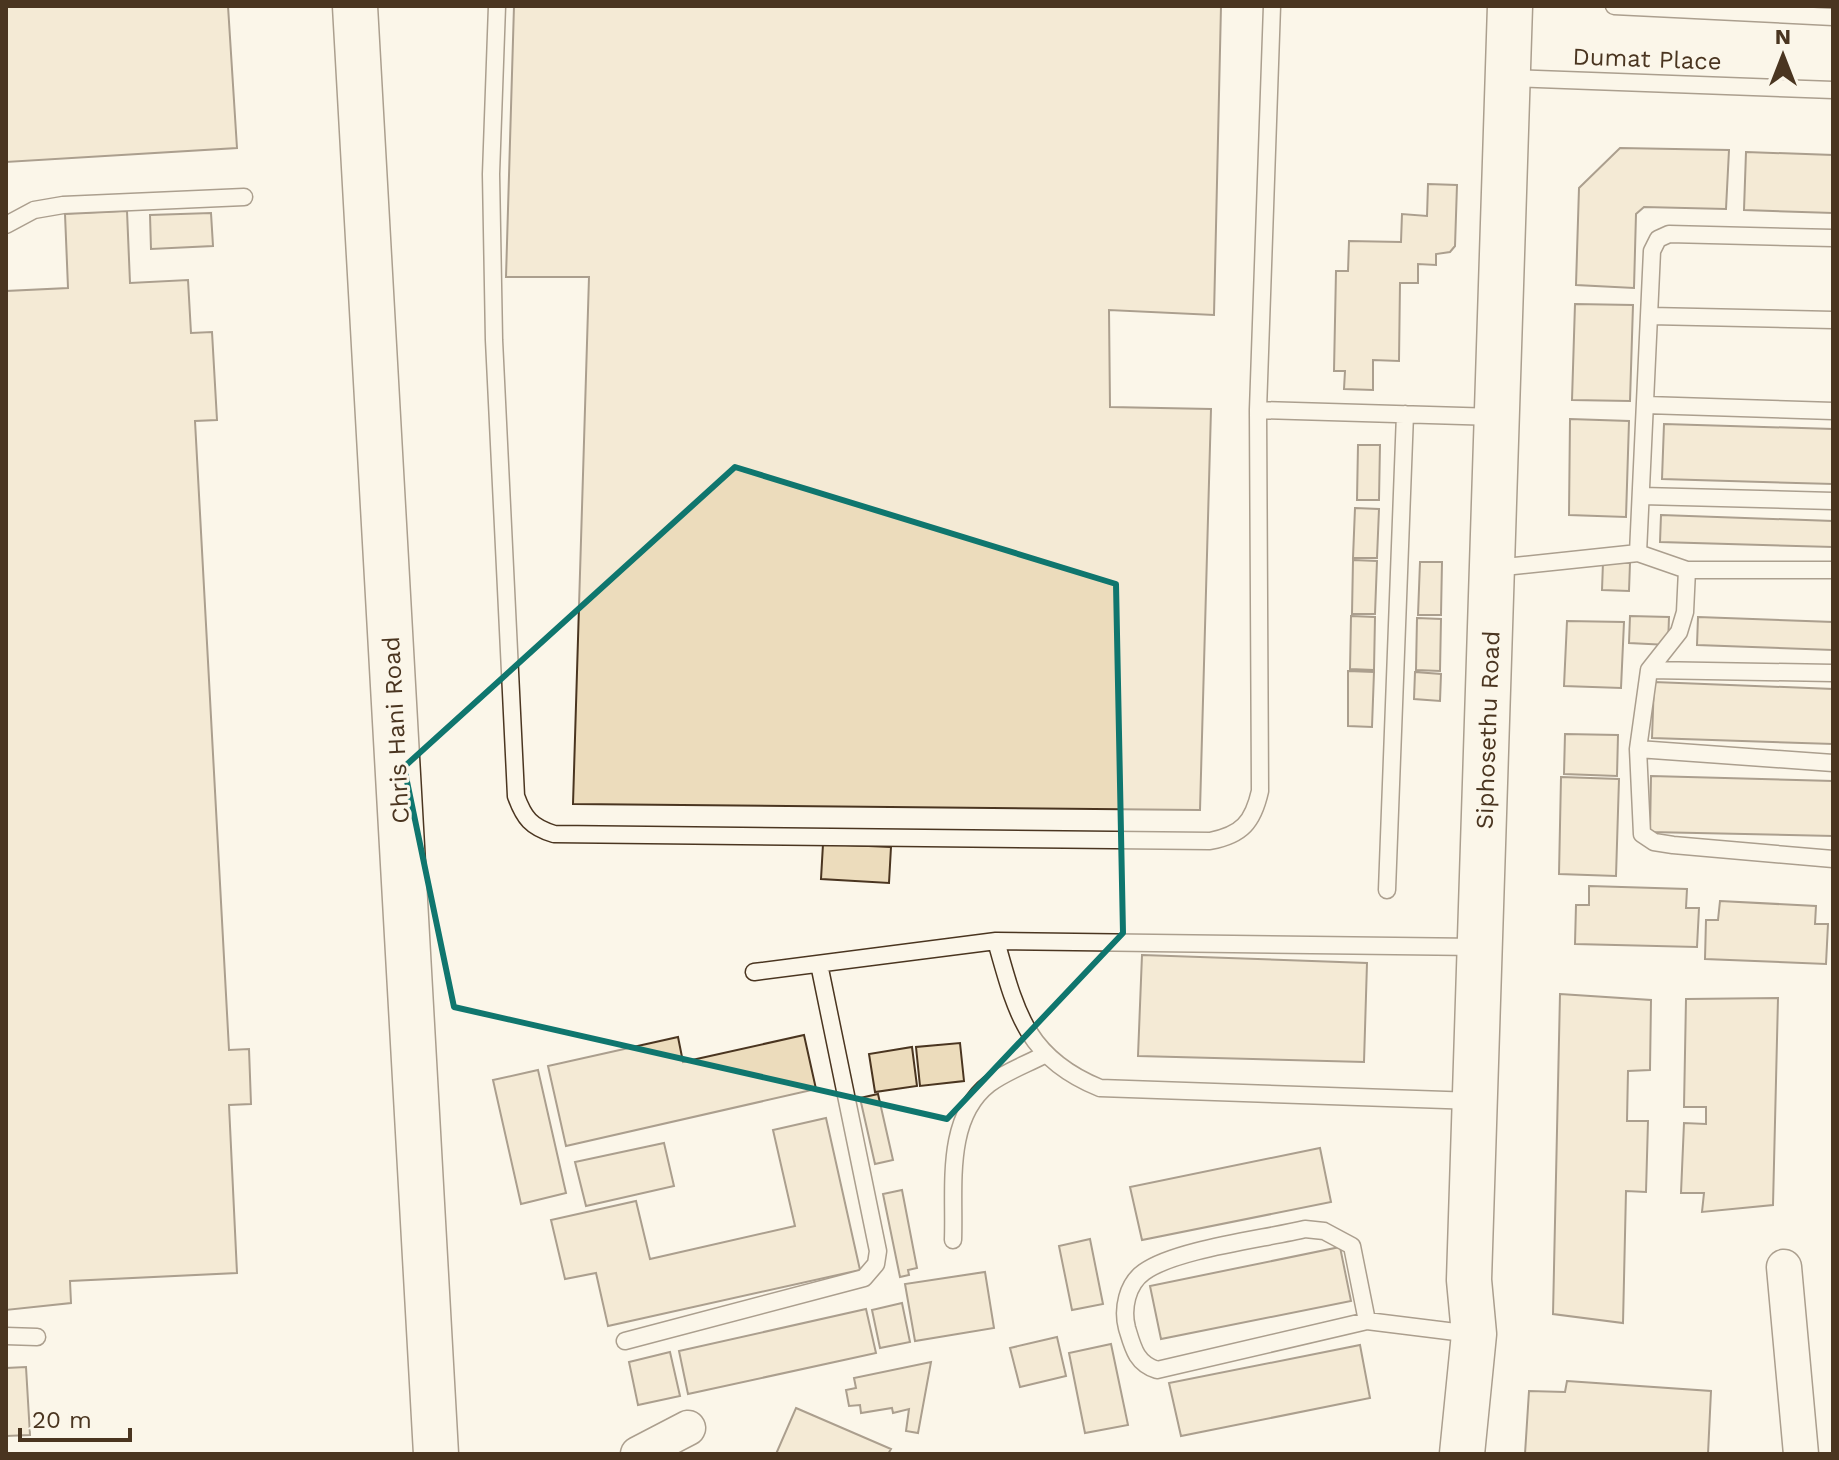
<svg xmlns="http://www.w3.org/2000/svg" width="1839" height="1460" font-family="'Work Sans',sans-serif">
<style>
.building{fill:#ecdcbc;stroke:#4a3520;stroke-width:2}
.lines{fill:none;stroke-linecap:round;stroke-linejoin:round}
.lane-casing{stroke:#4a3520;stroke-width:19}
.street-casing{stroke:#4a3520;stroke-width:37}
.secondary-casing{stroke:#4a3520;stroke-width:47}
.lane{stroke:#fbf6e9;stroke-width:16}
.street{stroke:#fbf6e9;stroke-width:34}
.secondary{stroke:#fbf6e9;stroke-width:44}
.marked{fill:none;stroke:#0f766e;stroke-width:6;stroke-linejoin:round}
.labels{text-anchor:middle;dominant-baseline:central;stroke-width:6;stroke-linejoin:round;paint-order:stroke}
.street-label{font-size:24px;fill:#4a3520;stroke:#fbf6e9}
</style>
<rect width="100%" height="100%" fill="#fbf6e9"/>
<!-- building -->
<path class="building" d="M6,6H228L237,148L6,162Z
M514,6H1221L1214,315L1109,310L1110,407L1211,409L1200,810L573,804L589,277H506Z
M1620,148L1729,150L1726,209L1644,207L1636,214L1634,288L1576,285L1579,188Z
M1746,152L1833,155V213L1744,210Z
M1428,184L1457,185L1455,246L1450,252L1436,254V265L1418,264V283H1400L1399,361L1373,360V390L1344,389L1345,371H1334L1336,271H1348L1349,241L1401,242L1402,214L1427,216Z
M127,211L130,283L188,280L191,333L212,332L217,420L195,421L229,1050L249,1049L251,1104L229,1105L237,1273L70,1281L71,1303L6,1310V291L68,288L65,214Z
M211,213L213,246L151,249L150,215Z
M1575,304L1633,305L1630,401L1572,400Z
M1570,419L1629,421L1626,517L1569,515Z
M1664,424L1833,429V484L1662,479Z
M1358,445H1380L1379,500H1357Z
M1355,508L1379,509L1377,558H1353Z
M1661,515L1833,521V547L1660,542Z
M1353,560L1377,561L1375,614H1352Z
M1420,562H1442L1441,615H1418Z
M1603,562L1630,563L1629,591L1602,590Z
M1351,616L1375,617L1374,670L1350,669Z
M1630,616L1669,617L1668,645L1629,643Z
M1698,617L1833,622V650L1697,645Z
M1417,618L1441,619L1440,671L1416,670Z
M1567,621L1624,622L1621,688L1564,686Z
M1348,671L1374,672L1372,727L1348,726Z
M1415,672L1441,674L1440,701L1414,699Z
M1654,682L1833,689V744L1652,738Z
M1565,734L1618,735L1617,776L1564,774Z
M1651,776L1833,781V836L1650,832Z
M1561,777L1619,779L1616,876L1559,874Z
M823,844L891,847L889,883L821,879Z
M1589,886L1687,889L1686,908H1699L1697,947L1575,944L1576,905H1589Z
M1720,901L1816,906L1815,924H1828L1826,964L1705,959L1706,920H1718Z
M1142,955L1367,963L1364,1062L1138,1056Z
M1560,994L1651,1000L1650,1070L1628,1071L1627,1121H1648L1646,1192L1626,1191L1623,1323L1553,1314Z
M1778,998L1773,1205L1702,1212L1704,1193H1681L1684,1123L1706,1124V1107H1684L1686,999Z
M804,1035L816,1089L566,1146L548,1066L678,1037L683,1062Z
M960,1043L964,1081L920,1086L916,1047Z
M912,1047L917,1086L875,1092L869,1054Z
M538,1070L566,1193L521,1204L493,1080Z
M878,1094L893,1160L875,1164L860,1098Z
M826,1118L860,1270L608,1326L596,1273L565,1279L551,1220L636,1201L650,1259L795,1226L773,1130Z
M664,1143L674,1186L586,1206L575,1162Z
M1320,1148L1331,1202L1142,1240L1130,1187Z
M902,1190L917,1268L908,1270L909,1275L900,1277L883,1194Z
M1090,1239L1103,1304L1072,1310L1059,1246Z
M1340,1247L1351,1301L1161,1339L1150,1286Z
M985,1272L994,1328L915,1341L905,1284Z
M902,1303L910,1342L880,1348L872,1310Z
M866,1309L876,1353L688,1394L679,1351Z
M1057,1337L1066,1376L1020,1387L1010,1348Z
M1111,1344L1128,1425L1085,1433L1069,1353Z
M1360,1345L1370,1398L1181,1436L1169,1383Z
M670,1352L680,1396L638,1405L629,1362Z
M931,1362L918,1433L906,1431L909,1409L893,1413L892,1408L861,1413L860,1405L849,1406L846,1390L856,1388L854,1378Z
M26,1367L30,1435L6,1436V1368Z
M1567,1381L1711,1391L1708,1454H1525L1529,1391L1565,1392Z
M796,1408L891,1449L888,1454H776Z"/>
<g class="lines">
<defs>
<path id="lane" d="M497,6L491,174L494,340L516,796C524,818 531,827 554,834L1210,841C1242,835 1253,822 1260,791L1258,410L1272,6
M1614,6L1833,17
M1509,78L1833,90
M6,225L34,210L63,205L244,197
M1650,316L1833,320
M1646,405L1833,411
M1258,410L1496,417
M1642,496L1833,501
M1638,553L1652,251L1658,239L1669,234L1833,238
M1495,568L1638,553L1687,570H1833
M1687,570L1685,612L1679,632L1649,670L1638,749L1642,834L1654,842L1673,845L1833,859
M1649,670L1833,673
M1638,749L1833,763
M1387,890L1405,414
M996,941C1016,1012 1026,1058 1100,1088L1475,1101
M754,972L996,941L1478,947
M953,1240C955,1189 944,1119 989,1084C1005,1072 1027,1064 1044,1055
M1367,1321L1352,1246L1324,1231L1305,1229C1264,1239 1176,1249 1144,1272C1127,1284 1122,1309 1127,1328C1133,1348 1136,1363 1157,1370L1367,1321L1472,1334
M6,1336L37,1337
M625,1341L864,1278L876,1264L878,1251L819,964"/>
<path id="street" d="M1784,1267L1801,1454
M638,1454L688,1428"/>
<path id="secondary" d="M355,6L436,1454
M1462,1454L1474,1334L1469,1280L1510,6"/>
</defs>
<!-- lane casing -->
<use href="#lane" class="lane-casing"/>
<!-- street casing -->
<use href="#street" class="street-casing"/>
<!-- secondary casing -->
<use href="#secondary" class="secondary-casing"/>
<!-- lane -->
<use href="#lane" class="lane"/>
<!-- street -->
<use href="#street" class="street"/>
<!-- secondary -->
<use href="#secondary" class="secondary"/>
</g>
<!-- marked area -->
<path d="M0 0H1839V1460H0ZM735,467L1116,584L1123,933L947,1119L454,1007L404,767Z" fill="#fbf6e9" fill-opacity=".55" fill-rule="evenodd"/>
<path class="marked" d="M735,467L1116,584L1123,933L947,1119L454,1007L404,767Z"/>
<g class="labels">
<!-- street labels -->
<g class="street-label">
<text transform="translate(1647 59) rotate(2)">Dumat Place</text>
<text transform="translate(396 730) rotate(-93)">Chris Hani Road</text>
<text transform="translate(1488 730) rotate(-88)">Siphosethu Road</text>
</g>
</g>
<!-- border -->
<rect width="1839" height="1460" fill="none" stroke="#4a3520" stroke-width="16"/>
<!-- north arrow -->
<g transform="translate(1783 56)" stroke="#fbf6e9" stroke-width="6" paint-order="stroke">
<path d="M0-6L14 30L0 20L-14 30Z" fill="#4a3520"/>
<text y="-12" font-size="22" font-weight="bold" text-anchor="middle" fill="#4a3520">N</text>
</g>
<!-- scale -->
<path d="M20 1428v12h110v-12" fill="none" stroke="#4a3520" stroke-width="4"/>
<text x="32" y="1428" font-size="24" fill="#4a3520" stroke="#fbf6e9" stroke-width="6" paint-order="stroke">20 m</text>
</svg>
